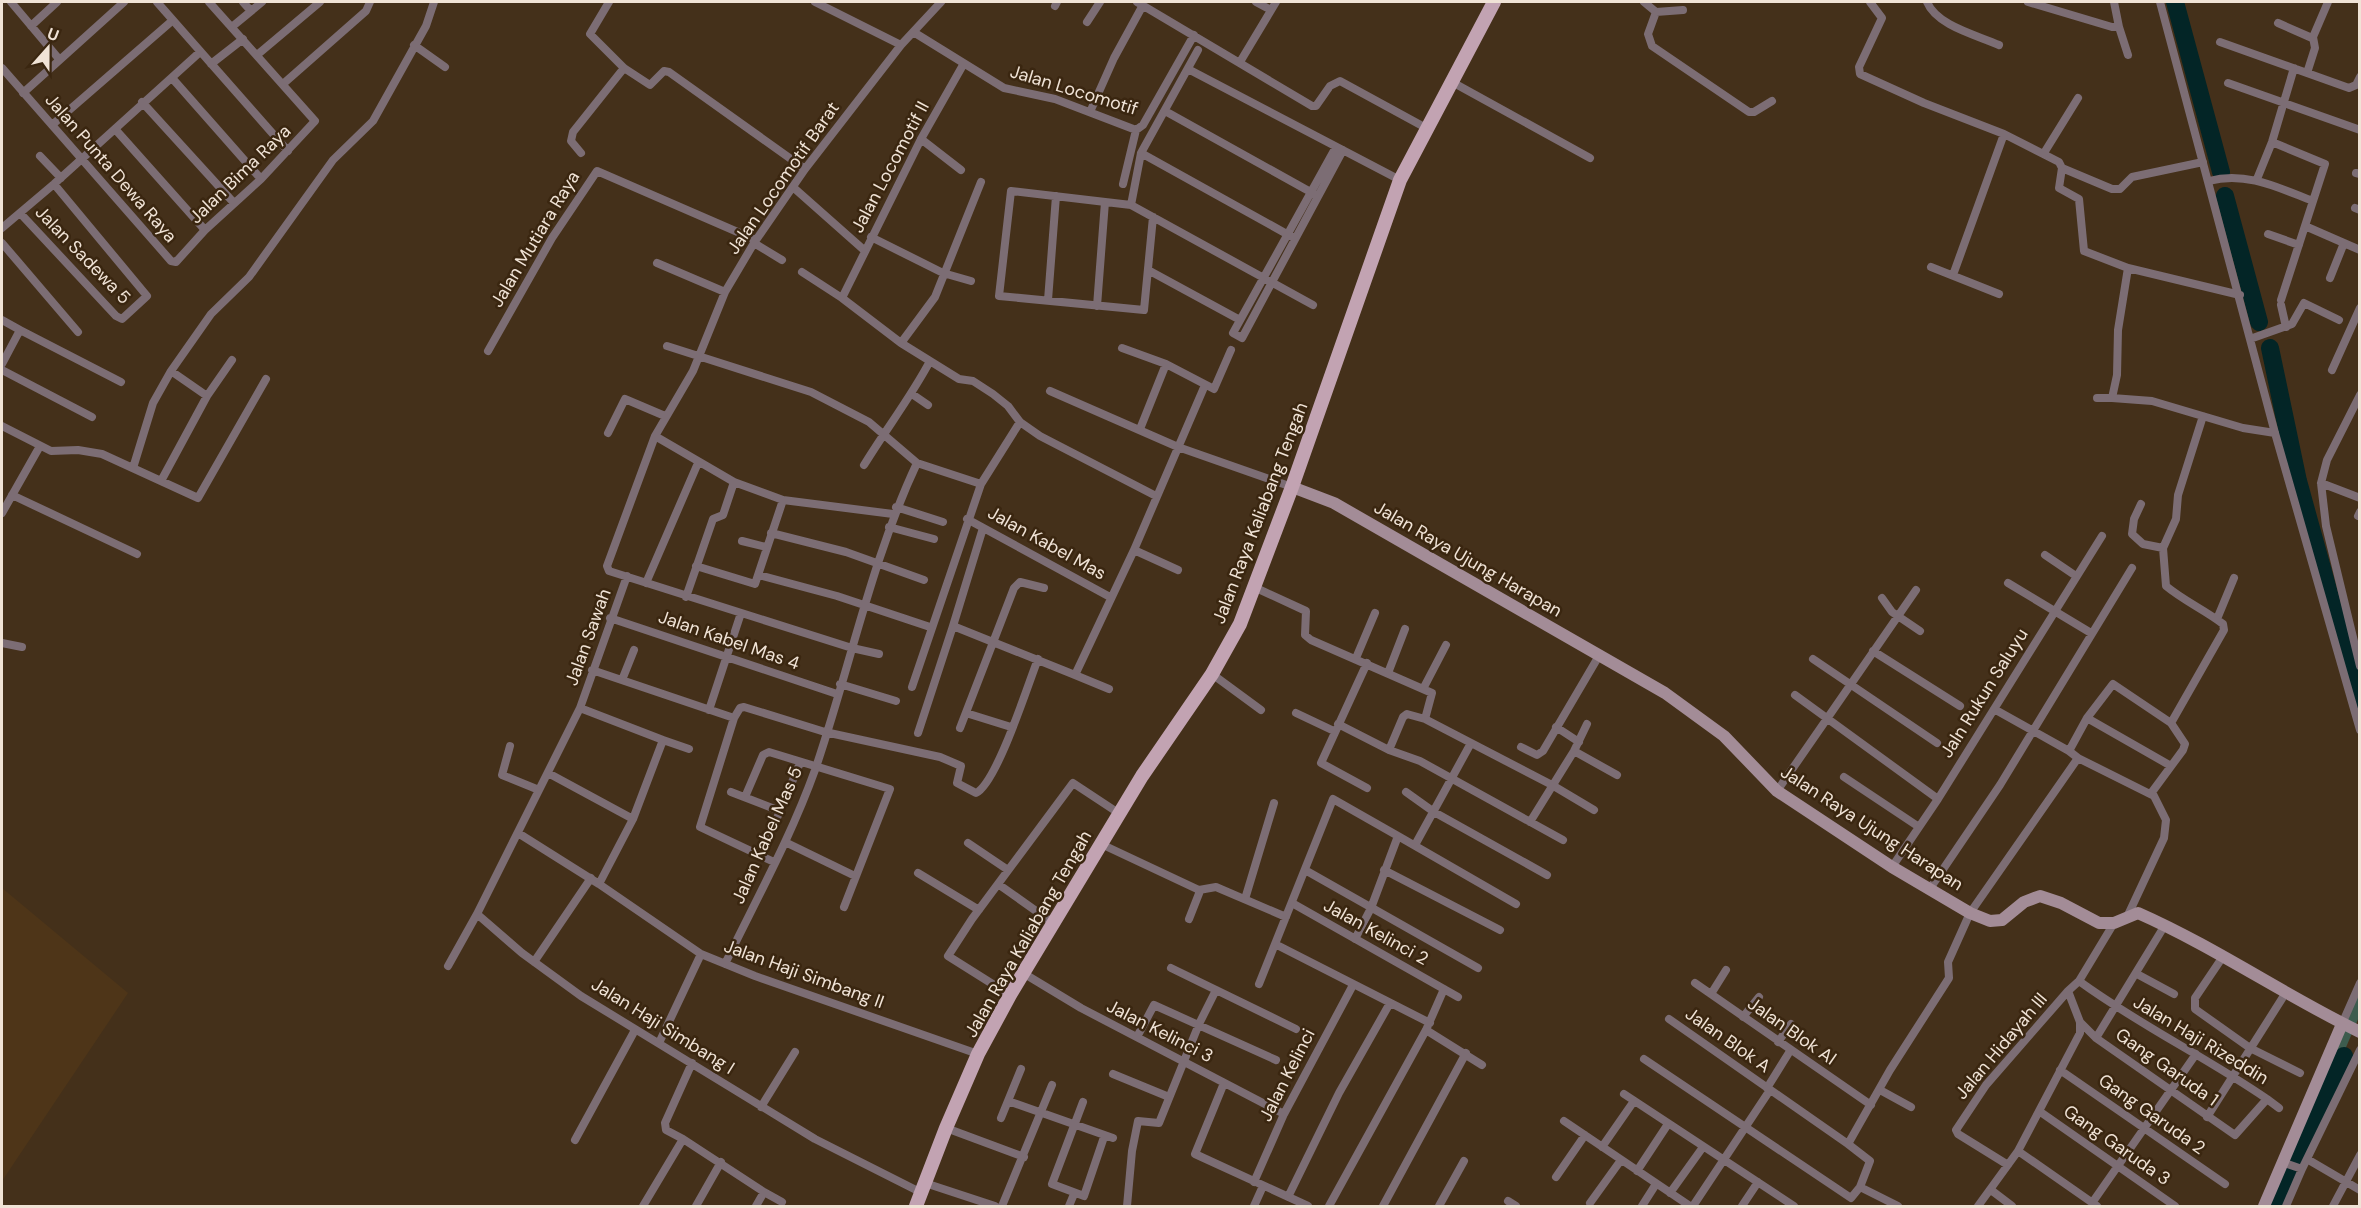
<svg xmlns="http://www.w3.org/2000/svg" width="2361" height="1208" font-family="'DM Sans',sans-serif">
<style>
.built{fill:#4e3518}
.green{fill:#3d5c4e}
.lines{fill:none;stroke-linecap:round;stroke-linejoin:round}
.river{stroke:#032526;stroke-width:18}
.street{stroke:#7c6d74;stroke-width:8}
.secondary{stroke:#a38c97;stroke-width:12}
.primary{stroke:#c2a3b2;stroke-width:14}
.labels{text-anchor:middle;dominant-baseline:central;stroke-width:5;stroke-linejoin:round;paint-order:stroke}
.street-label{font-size:18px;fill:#f0e3d6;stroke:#3a2610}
</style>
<rect width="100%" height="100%" fill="#44301a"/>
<!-- built -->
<path class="built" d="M2,888L128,993L2,1181Z"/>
<!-- green -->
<path class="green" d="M2359,983V1017L2278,1206H2264Z"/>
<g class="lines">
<!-- river -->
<path class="river" d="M2175,2L2221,172
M2225,196L2259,322
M2270,348L2298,481L2360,706
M2298,1159L2344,1056
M2277,1206L2289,1176"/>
<!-- street -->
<path class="street" d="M11,2L59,59
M157,2L288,151
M243,2L251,11
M609,2L590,34L624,68L650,85L664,71L669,72L805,169
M815,2L901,45
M1137,2L1312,106H1316L1330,86L1340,81L1428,129
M1256,2L1271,10
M1644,2L1656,12L1683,10
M1870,2L1882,18L1859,67L1860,74L1924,103L2004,134L2059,162L2062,168L2112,189H2120L2132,177L2203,162
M1927,2C1937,26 1977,35 1999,45
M2028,2L2112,27H2119L2114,2
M2160,2L2275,433L2360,730
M1055,6L1057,2
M1656,12L1648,34L1652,46L1749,112H1754L1772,101
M1087,22L1100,2
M2278,23L2312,38
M31,26L57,2
M233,26L262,2
M2119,27L2128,55
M915,33L1004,88L1055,99L1136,130L1143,125L1194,35
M2220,42L2349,88L2356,85L2360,77
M414,45L445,67
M257,55L320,2
M1240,62L1276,2
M211,64L243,39
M2,68L171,261L176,262L205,230L261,179L315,121L209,2
M1188,69L1400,180
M2307,73L2315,48L2313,37L2328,2
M172,78L261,179
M1452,82L1590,158
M2228,83L2360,130
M283,84L366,11L370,2
M23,93L124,2
M142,102L234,203
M1165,111L1316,195
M1090,112L1114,58L1143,5
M52,125L173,20
M115,129L205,230
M921,139L961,170
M2272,142L2325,164L2281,300
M1336,147L1233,333L1242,338L1343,150
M581,153L571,141L573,132L624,68
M1141,153L1294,238
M2044,153L2078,98
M40,156L61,178
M2062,168L2059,188L2079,199L2084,251L2128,268L2118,330L2117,375L2112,398L2152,401L2243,428L2275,433
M2356,173L2360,174
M2257,179L2272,142L2294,68
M2209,181C2246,171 2279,188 2313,201
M1123,184L1136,130
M794,188L864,250
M1131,205L1141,153L1198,50
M2355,208L2360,210
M20,213L116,316L122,319L147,296L54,184
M1153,217L1144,310L999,296L1011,191L1131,205L1313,305
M2305,226L2360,250
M2,228L54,184L200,52
M2268,234L2299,245
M871,237L943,273L971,281
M2,243L78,332
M754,243L782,260
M657,263L725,292
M1931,267L1999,294
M2128,268L2240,295
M1148,270L1240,320
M802,272L842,298L901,343L959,379L973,381L993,394L1008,406L1020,422L1040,436L1156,496
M1953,275L2004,134
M2330,278L2344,243
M842,298L921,139L963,65
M1048,300L1056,196
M2281,305L2286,327
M1097,306L1105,202
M2,320L20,330
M2250,339L2292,324L2304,303L2339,320
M901,343L935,297L981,182
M667,346L811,392L869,422L917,463L981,484
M1122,348L1166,364L1214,389L1231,350
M488,351L552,238L597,171L756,240
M2,364L20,330L121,382
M2,370L92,417
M2332,370L2360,308
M171,371L207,396
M1050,391L1178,447L1292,487
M912,394L928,405
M2360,395L2327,460L2321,483L2326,526L2360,666
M2097,398H2112
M2,426L51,451L78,450L102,454L198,498L266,379
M1140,429L1166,364
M608,433L625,399L665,416
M655,436L734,482L783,500L893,514
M864,465C886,429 911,397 930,361
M133,468L153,403L171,371L211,314L249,277L333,160L373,121L426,26L434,2
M161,481L207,396L232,360
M2321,483L2360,498
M12,495L137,554
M2141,504L2134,519L2132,534L2143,544L2163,548
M896,507L943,522
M2,513L40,446
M2358,516L2360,512
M967,519L1110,597
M889,527L934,539
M983,528L953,626L1075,675L1134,550L1205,385
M771,533L846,552L924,580
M742,541L766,547
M1134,550L1178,570
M2045,555L2076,576
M696,566L755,584L783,500
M759,575L837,596L930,627
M627,576L580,708L477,914L522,953L581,996L815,1139L922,1193
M646,583L698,463
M2008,583L2091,633
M1254,587L1306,611L1305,635L1311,640L1432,693L1425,719
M686,597L713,519L723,515L734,482
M1882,598L1892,612L1920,631
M610,618L837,694
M2217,619L2234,578
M2,643L22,647
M1873,651L1960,706
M879,654L852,648L609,571L607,566L655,436L693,371L725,292L754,243L805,169L901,45L941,2
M1356,658L1375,613
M1813,659L1937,743
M592,670L734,718L740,708L744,707L825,732L940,757L961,766L957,783L976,793C997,783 1028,684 1038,659
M1388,673L1405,629
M1212,674L1261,710
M1075,675L1109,689
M622,680L634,650
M840,684L896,701
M912,687L981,484L1020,422
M1423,689L1446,645
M1795,695L1938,799
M580,708L663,740L633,819L599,884
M1994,709L2069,751
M709,710L741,613
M966,713L1011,727
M1296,713L1334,731
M734,718L700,827L774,862
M2087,718L2171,766
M2171,723L2224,630L2223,624C2205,610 2184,601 2166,586L2163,548L2176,519L2178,495L2203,416
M1338,724L1389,750L1420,761L1563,840
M1556,727L1579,742
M960,728L1014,588L1020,582L1044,588
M918,733L953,626
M663,740L689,749
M510,746L502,775L539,790
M1521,747L1537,755L1543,751L1600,654
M1389,750L1403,717L1407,714L1425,719L1552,785L1594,810
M1574,751L1617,775
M2078,758L2152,795
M548,773L633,819
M1844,777L1919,827
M1367,788L1321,763L1367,663
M1777,791L1916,590
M731,792L780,811L761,855
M1406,792L1434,812L1547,875
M745,797L763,755L769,752L890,789L844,907
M780,811L800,763
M1530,822L1574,751L1587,724
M518,833L599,884L701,954L755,976L978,1054
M1398,836L1333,799L1275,944L1430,1023
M785,842L855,876
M968,843L1008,870
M1101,844L1199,890L1216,887L1286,917
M1415,845L1471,743
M1892,867L1938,799L2102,536
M1305,870L1478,968
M1384,870L1500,930
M918,873L979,910
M998,884L1053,923
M1929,890L2000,785L2132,568
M1245,899L1274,803
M1292,903L1458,997
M1189,919L1200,891
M1355,939L1371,908L1398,836L1516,904
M2222,958L2195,998V1009L2250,1048L2300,1073
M534,962L591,878
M725,964C756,900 791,837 815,770C850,668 871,561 917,463
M448,966L477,914
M1171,968L1296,1029
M1023,973L1081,1008L1284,1114
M2137,974L2174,994
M2079,981C2139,1025 2206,1057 2267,1099L2235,1135L2096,1038L2080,1022
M1695,983L1871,1105
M1259,984L1275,944
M1711,994L1726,970
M1010,995L948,956L972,919L1073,783L1120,814
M1743,1017L1759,997
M1669,1019L1848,1144L1890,1070L1949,978L1948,962L1970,913L2078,758L2069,751L2087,718L2113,684L2171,723L2185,744L2183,750L2152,792L2166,820L2164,838L2128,915
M2342,1024L2360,983
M1426,1030L1482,1065
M1137,1037L1154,1005L1276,1060
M2096,1038L2165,925
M1778,1042L1791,1024
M659,1043L701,954
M1644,1059L1851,1198L1860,1187L1898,1206
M2060,1070L2225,1184
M1113,1074L1169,1097
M1224,1083L1195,1154L1308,1206
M1767,1088L1790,1051
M1880,1090L1911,1107
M1624,1094L1794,1206
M2267,1099L2279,1108
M1008,1101L1113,1138
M1083,1102L1052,1184L1084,1196L1104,1137
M761,1107L795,1052
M2039,1111L2175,1206
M2207,1117L2285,994
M1001,1118L1021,1069
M1564,1121L1690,1206
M946,1128L1024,1157
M683,1139L666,1130L665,1123L692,1063
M575,1140L635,1030
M1848,1144L1870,1161L1860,1187
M1602,1147L1634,1101
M2018,1151L2097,1206
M2307,1159L2360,1190
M2282,1162L2302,1169L2360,1050
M2008,1165L1958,1134L1956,1130L1986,1085L2068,991
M1637,1171L1668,1124
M1556,1177L1585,1135
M1254,1182L1284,1114L1353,985
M925,1183L995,1206
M1991,1190L2012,1206
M764,1192L782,1202
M1670,1193L1703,1147
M1288,1197L1339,1093L1390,1003
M1508,1201L1516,1206
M1590,1203L1621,1160
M2092,1203L2196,1054
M643,1206L683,1139L764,1192L756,1206
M696,1206L721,1162
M1002,1206L1052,1085
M1069,1206L1074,1194
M1127,1206L1132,1151L1138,1121L1159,1123L1199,1024L1215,992
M1254,1206L1263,1186
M1329,1206L1426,1030L1444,989
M1383,1206L1466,1053
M1439,1206L1464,1161
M1642,1206L1656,1184
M1693,1206L1770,1090
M1742,1206L1758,1182
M1978,1206L2018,1151L2080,1033V1022L2068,991L2079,981L2114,923
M2286,1206L2302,1169
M2333,1206L2360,1155"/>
<!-- secondary -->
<path class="secondary" d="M1292,487L1334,503L1665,693L1724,736L1777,791L1892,867L1970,913L1990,921L2002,920L2024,902L2040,896L2061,903L2099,923H2114L2138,913C2215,947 2284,995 2360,1032
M2264,1206L2342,1024"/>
<!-- primary -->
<path class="primary" d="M916,1206L946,1128L978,1054L1010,995L1142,776L1212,674L1240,624L1292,487L1400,180L1494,2"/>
</g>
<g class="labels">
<!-- street labels -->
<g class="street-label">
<text transform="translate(1074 90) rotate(17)">Jalan Locomotif</text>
<text transform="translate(890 167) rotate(-62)">Jalan Locomotif II</text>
<text transform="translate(111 168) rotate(49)">Jalan Punta Dewa Raya</text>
<text transform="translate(240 174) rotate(-44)">Jalan Bima Raya</text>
<text transform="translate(783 178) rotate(-55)">Jalan Locomotif Barat</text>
<text transform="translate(535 239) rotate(-59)">Jalan Mutiara Raya</text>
<text transform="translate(83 255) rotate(46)">Jalan Sadewa 5</text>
<text transform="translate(1260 513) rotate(-69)">Jalan Raya Kaliabang Tengah</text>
<text transform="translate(1047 543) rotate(29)">Jalan Kabel Mas</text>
<text transform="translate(1468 559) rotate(30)">Jalan Raya Ujung Harapan</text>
<text transform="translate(588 637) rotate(-70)">Jalan Sawah</text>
<text transform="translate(729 640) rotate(19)">Jalan Kabel Mas 4</text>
<text transform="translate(1984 693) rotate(-58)">Jaln Rukun Saluyu</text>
<text transform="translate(1872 828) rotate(33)">Jalan Raya Ujung Harapan</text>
<text transform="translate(767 835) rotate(-66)">Jalan Kabel Mas 5</text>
<text transform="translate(1376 932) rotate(29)">Jalan Kelinci 2</text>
<text transform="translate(1028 934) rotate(-60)">Jalan Raya Kaliabang Tengah</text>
<text transform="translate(804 974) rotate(20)">Jalan Haji Simbang II</text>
<text transform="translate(663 1026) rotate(32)">Jalan Haji Simbang I</text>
<text transform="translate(1160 1031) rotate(27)">Jalan Kelinci 3</text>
<text transform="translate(1792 1031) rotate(35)">Jalan Blok AI</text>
<text transform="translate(1728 1040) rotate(35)">Jalan Blok A</text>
<text transform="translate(2201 1040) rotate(31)">Jalan Haji Rizeddin</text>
<text transform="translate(2001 1046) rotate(-50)">Jalan Hidayah III</text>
<text transform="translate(2167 1067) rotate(35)">Gang Garuda 1</text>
<text transform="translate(1287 1075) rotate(-63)">Jalan Kelinci</text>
<text transform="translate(2152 1114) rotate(35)">Gang Garuda 2</text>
<text transform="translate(2117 1145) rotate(35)">Gang Garuda 3</text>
</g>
</g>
<!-- border -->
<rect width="2361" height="1208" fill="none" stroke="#f0e3d6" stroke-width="6"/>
<!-- north arrow -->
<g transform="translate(48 48) rotate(21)" stroke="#3a2610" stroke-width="4.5" paint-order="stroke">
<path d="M0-4.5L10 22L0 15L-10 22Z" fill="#f0e3d6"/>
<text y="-9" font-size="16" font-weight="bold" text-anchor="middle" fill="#f0e3d6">U</text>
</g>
</svg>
